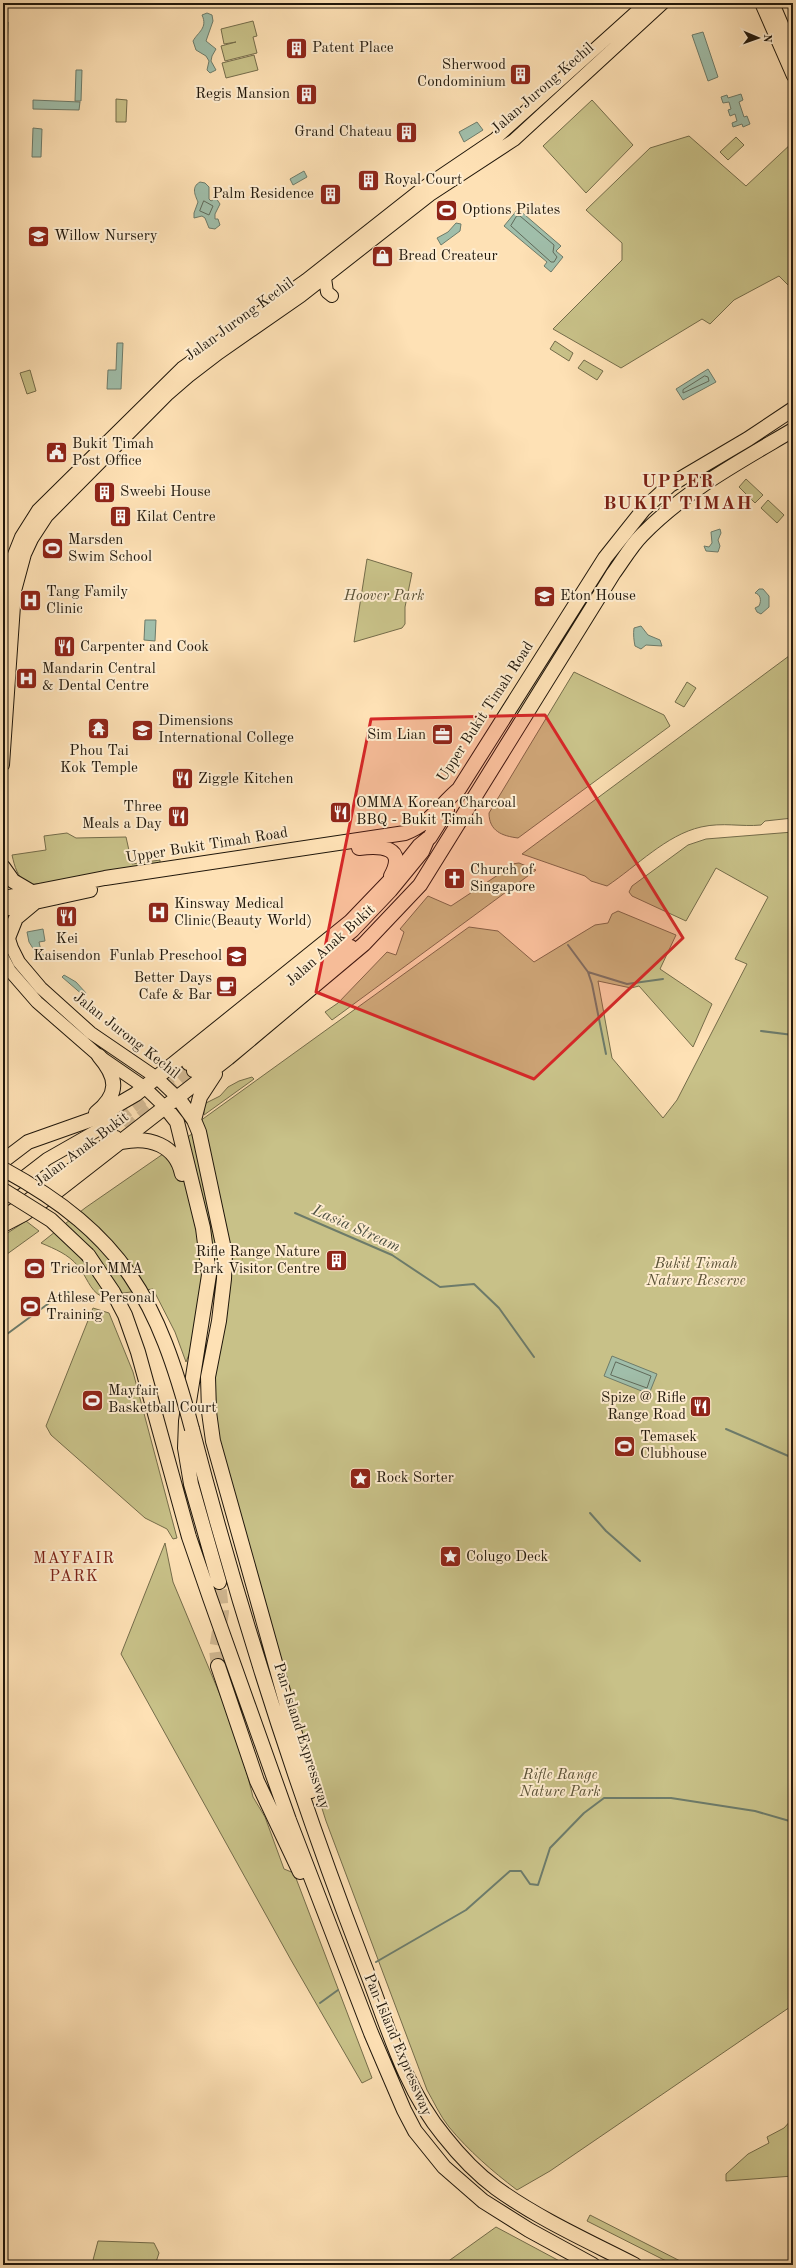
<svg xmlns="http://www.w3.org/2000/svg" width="796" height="2268" font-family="'Old Standard TT',serif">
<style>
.green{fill:#c8c188;stroke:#746c4a}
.water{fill:#a0beaa;stroke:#6d7b6a}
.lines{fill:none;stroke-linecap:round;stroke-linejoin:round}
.shore{stroke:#606a5a;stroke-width:1}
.stream{stroke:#6d7b6a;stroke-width:2}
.major-tunnel{stroke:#d2b993;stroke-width:12;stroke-dasharray:12 6;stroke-linecap:butt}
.highway-tunnel{stroke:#d2b993;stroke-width:14;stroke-dasharray:14 7;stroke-linecap:butt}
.major-casing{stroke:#20170b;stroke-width:14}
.highway-casing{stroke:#20170b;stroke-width:16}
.major{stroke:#fee1b5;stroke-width:12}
.highway{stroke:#fee1b5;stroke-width:14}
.highway-bridge-casing{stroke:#20170b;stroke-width:16;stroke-linecap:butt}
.highway-bridge{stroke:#fee1b5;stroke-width:14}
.marked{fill:#d62828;fill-opacity:0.2;stroke:#d62828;stroke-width:3;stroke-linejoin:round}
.labels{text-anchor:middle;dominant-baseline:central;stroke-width:4;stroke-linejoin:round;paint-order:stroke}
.poi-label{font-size:15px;fill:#20170b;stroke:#feeccf;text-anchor:start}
.street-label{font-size:15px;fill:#20170b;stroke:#feeccf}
.park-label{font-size:15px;font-style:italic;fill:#5b5237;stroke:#feeccf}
.water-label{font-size:16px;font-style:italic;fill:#4d5143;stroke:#feeccf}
.neighbourhood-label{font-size:16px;letter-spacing:1px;fill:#7a1f14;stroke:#feeccf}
.district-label{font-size:19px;font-weight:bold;letter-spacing:1px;fill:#7a1f14;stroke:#feeccf}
</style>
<rect width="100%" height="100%" fill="#fee1b5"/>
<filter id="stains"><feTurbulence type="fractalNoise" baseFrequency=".005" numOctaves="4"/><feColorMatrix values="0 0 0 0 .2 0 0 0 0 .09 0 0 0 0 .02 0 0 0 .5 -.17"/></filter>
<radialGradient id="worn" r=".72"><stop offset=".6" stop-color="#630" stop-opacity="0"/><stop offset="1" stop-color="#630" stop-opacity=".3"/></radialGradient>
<!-- green -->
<path class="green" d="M253,21L257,36L253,37L257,53L225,61L221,46L236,42L224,44L221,29Z
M254,55L258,70L226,78L222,63Z
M116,99L127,100L126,122H116Z
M592,100L633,145L586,193L543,146Z
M689,136L746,186L793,142V290L779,276L734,300L710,324L702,319L621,368L553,329L622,260V243L586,210L650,148Z
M736,137L744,145L728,160L720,152Z
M555,341L573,353L569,361L550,349Z
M584,360L603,371L597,380L578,368Z
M30,370L36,391L27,394L20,373Z
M746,479L763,495L755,503L739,487Z
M768,500L784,515L777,523L761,508Z
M367,559L412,573L405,607V624L402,628L354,642Z
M793,653V748L790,750L793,753V818L765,821L761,825C741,827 723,822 701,827C666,835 637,866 607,886L591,881L585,876L522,854Z
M574,672L664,715L670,726L518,838C502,836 489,831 489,813Z
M687,682L696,688L684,707L675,702Z
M793,832V2005L550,2171L517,2190C492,2171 469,2151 449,2127C440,2116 434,2102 427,2090L326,1821L305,1755L224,1466L215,1416V1369L227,1295L202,1288L196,1337L186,1362L175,1332L153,1289L101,1296C90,1291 86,1275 78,1266C68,1254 55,1249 41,1243L85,1208L202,1127L200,1121L469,927L498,931L534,962L595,925L608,923L612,914L618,911L676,935L660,969L712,1004L693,1047L639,986L631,988L598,981L612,1058L663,1118L677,1100L747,964L735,959L768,897L716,868L686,921L632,896L629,892L632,886L688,845L706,839Z
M67,833L76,838L126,837L132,864L160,860V865L153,871L27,885C17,875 15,868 12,855L46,850L44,836Z
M519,863L536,870L332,1020L325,1012L338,1003L387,952L396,955L404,932L400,929L428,896L451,906L504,871L512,864Z
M252,1077L254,1079L204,1115V1104L220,1096L228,1087L239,1081Z
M26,1221L39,1231L3,1257V1236Z
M93,1308L109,1313L133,1372L177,1538L173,1539L167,1529L145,1518L51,1435L46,1426Z
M165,1543L173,1582L238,1738L253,1797L265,1817L284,1869L294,1873L372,2078L362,2083L291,1960L121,1654Z
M793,2118V2176L726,2181V2174L748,2154L769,2143L767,2137L784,2128Z
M590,2215L688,2265H674L587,2221Z
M496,2227L567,2265H443Z
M98,2241L154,2243L159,2253L155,2265H94L93,2260Z"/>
<!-- water -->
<path class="water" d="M207,13L212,15L213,21L206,41L216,49L212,56L211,61L216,70L210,73L207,70L209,61L206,56L196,50L193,41C198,32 208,28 202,15Z
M3,22H8L7,51H3Z
M703,32L718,77L708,81L692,35Z
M76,70H82L81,101H75Z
M741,94L743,100L739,102L744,117L747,116L750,124L743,127L742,124L733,127L732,123L737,121L735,114L730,116L728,110L731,109L729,102L723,103L721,97L727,95L728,98Z
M33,100L80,102L79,110L33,109Z
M477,122L483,130L464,142L459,132Z
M33,128L42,129L41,157H32Z
M304,171L307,177L293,185L290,179Z
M200,182L205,183L209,187V199L211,201L216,198L220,204L215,214V219H218L220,225L215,229L209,228L205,218L202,216L194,218V213L198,202C195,195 191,187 200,182Z
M518,209L561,246L556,251L563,257L551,272L544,266L547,262L504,226Z
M456,223L461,224L460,231L441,245L437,238L448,232Z
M117,343H123L121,389H107L108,370H116Z
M708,369L716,382L683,400L676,389Z
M720,529L721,533L718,540L720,546L718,552L706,551L704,546L709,547L712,543L711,532Z
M759,589H763L769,596V607L761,614L757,612L755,608L759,606C762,600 760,594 755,593Z
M145,620H156L155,641L144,640Z
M641,626L648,635L660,640L662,646L646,645L641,649L635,646C634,641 633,634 634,628Z
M43,929L45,941L39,942L42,955L47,954L48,959L43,960L42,958H39L29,942L27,932Z
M64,975L76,982L86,993L84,996L62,977Z
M612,1356L657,1374L649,1394L604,1376Z"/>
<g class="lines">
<!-- shore -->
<path class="shore" d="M204,201L213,206L209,215L200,211Z
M517,216H520L554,245L553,252L557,257L554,262H551L511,226Z
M705,376L708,377L709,381L683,393V390Z
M616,1362L651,1376L647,1388L611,1375Z"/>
<!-- stream -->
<path class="stream" d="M568,945L588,972L592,984L606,1054
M588,972L627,984L663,979
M761,1031L793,1035
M295,1213L392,1255L440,1287L474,1284L499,1308L534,1357
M3,1337L60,1295L66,1292H74
M726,1429L793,1458
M590,1513L606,1531L640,1561
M376,1962L466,1910L510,1871H521L530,1884L538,1885L550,1848L584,1813L604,1798H671L755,1811L793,1822
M320,2003L338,1990"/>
<!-- major-tunnel -->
<path class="major-tunnel" d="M119,1118L188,1064
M127,1129L193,1071"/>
<!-- highway-tunnel -->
<path class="highway-tunnel" d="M218,1666L216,1650L222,1612L219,1582"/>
<defs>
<path id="major" d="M761,3L793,76
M773,3L793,50
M325,278L327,292L332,296
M3,602L13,557L21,537L38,510L182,368L306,280L424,187L495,139L646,3
M3,765L15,591L25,554L32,539L47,516L167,395L189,376L219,353L301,296L430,195L514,140L663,3
M3,921L12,948L19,962L41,988L91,1033L157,1078L178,1098
M3,958L10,971L37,1002L99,1056L144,1087L166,1108
M188,1064L353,931L391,891L423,852L429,838
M193,1071L351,946
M3,1193L47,1159L119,1118
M3,1216L21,1205L116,1137"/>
<path id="highway" d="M359,848C381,845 407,847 391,876
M3,867L13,881L30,891
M3,898L105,878L405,833C431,823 439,806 459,789L605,558L644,509L670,485L748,439L793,409
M3,909L90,890
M8,938L16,918L34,903
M178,1098L194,1120L199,1132L225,1254L224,1279L219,1321L208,1377L209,1412L213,1441L311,1791
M166,1108L177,1122L203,1228L209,1275L186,1421L185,1448L191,1484L219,1582
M96,1113C119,1094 118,1078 99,1056
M194,1120L200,1097L215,1074
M122,1142C149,1136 176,1145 182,1174
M3,1161L28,1142L93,1119L136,1094L350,922L399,871L419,846L430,837L447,810
M3,1225L24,1214L56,1192L228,1058L364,944L420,885L613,574C622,562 631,546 642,535C686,490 739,462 793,430
M88,1255L113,1292L125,1315L138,1352L189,1537L210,1598L289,1820L371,2033L404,2110L415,2131L444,2167L483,2201L529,2230L593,2265
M192,1429C239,1610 296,1788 363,1962C386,2020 403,2087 444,2136C459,2155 477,2174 496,2188C539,2219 588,2241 635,2265
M218,1666L257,1781L300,1872"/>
</defs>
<!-- major casing -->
<use href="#major" class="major-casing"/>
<!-- highway casing -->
<use href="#highway" class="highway-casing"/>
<!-- major -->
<use href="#major" class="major"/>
<!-- highway -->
<use href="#highway" class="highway"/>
<defs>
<path id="highway-bridge" d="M3,1169C124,1235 158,1300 192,1429
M3,1190L51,1220L88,1255"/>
</defs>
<!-- highway-bridge casing -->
<use href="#highway-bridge" class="highway-bridge-casing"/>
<!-- highway-bridge -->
<use href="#highway-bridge" class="highway-bridge"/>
</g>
<!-- marked area -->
<path class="marked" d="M545,715L683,938L534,1079L316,992L371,719Z"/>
<!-- icons -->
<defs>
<symbol id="building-square" viewBox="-11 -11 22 22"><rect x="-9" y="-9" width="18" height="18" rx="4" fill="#8f2418" stroke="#feeccf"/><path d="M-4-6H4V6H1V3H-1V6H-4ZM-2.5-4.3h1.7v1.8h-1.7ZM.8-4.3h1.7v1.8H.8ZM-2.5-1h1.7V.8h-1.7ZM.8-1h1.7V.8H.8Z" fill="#fff"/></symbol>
<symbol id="stadium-square" viewBox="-11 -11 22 22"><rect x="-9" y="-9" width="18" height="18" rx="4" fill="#8f2418" stroke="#feeccf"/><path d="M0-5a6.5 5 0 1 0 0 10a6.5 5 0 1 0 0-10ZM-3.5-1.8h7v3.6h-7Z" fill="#fff"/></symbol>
<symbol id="school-square" viewBox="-11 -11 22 22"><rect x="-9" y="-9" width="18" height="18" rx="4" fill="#8f2418" stroke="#feeccf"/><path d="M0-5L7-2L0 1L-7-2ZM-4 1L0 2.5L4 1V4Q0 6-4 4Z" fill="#fff"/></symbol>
<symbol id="shop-square" viewBox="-11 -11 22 22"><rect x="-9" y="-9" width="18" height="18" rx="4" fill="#8f2418" stroke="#feeccf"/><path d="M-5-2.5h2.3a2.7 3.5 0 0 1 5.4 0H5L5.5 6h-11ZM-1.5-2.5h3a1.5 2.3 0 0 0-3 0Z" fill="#fff"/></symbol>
<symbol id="civic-square" viewBox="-11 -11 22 22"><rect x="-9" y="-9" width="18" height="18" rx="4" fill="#8f2418" stroke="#feeccf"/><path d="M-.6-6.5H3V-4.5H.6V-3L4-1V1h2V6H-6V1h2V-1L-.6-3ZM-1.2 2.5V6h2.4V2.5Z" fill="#fff"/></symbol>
<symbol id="hospital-square" viewBox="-11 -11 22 22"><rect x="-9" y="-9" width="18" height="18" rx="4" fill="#8f2418" stroke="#feeccf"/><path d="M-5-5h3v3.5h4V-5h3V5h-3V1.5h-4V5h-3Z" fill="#fff"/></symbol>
<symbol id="restaurant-square" viewBox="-11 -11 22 22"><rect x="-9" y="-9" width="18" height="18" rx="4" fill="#8f2418" stroke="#feeccf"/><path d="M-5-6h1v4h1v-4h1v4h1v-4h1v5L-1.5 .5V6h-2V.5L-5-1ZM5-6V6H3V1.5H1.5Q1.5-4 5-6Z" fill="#fff"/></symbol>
<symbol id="temple-square" viewBox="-11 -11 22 22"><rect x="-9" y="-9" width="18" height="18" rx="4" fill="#8f2418" stroke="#feeccf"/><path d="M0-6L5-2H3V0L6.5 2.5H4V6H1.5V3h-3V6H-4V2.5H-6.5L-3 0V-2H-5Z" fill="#fff"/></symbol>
<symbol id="university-square" viewBox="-11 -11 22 22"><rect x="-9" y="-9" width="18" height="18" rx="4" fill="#8f2418" stroke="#feeccf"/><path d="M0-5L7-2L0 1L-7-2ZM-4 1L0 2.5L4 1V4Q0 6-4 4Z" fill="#fff"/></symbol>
<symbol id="office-square" viewBox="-11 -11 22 22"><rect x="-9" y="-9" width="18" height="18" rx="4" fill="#8f2418" stroke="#feeccf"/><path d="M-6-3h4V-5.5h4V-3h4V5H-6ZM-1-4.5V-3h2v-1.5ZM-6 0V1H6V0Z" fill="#fff"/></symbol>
<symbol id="church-square" viewBox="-11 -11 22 22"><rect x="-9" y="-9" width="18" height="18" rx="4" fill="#8f2418" stroke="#feeccf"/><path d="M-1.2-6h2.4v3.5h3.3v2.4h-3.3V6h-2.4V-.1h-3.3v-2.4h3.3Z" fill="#fff"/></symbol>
<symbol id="cafe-square" viewBox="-11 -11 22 22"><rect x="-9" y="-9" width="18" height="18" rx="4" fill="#8f2418" stroke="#feeccf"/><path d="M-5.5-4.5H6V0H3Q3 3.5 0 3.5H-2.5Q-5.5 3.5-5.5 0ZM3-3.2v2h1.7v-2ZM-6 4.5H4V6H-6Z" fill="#fff"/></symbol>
<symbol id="sight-square" viewBox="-11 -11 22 22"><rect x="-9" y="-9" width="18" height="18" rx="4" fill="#8f2418" stroke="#feeccf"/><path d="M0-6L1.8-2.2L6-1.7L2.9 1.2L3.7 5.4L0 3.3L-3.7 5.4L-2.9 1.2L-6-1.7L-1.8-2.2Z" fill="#fff"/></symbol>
</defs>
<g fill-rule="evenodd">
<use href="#building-square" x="284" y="36" width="25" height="25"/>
<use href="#building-square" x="508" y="62" width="25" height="25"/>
<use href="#building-square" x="294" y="82" width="25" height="25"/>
<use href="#building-square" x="394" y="120" width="25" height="25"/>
<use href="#building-square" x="356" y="168" width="25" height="25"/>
<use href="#building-square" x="318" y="182" width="25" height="25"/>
<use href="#stadium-square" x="434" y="198" width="25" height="25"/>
<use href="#school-square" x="26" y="224" width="25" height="25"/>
<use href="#shop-square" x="370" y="244" width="25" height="25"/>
<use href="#civic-square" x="44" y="440" width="25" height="25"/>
<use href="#building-square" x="92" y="480" width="25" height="25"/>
<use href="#building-square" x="108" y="504" width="25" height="25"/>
<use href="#stadium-square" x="40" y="536" width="25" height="25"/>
<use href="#school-square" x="532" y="584" width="25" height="25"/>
<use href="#hospital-square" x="18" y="588" width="25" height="25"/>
<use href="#restaurant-square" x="52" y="634" width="25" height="25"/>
<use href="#hospital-square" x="14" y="666" width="25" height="25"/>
<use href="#temple-square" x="86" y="716" width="25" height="25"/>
<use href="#university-square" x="130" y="718" width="25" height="25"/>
<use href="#office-square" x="430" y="722" width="25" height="25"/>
<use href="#restaurant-square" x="170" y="766" width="25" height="25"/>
<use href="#restaurant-square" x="328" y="800" width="25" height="25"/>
<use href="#restaurant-square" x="166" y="804" width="25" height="25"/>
<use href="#church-square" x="442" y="866" width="25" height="25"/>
<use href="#hospital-square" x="146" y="900" width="25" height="25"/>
<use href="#restaurant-square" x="54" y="904" width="25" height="25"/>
<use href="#school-square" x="224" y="944" width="25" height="25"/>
<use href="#cafe-square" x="214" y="974" width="25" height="25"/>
<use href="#building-square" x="324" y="1248" width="25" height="25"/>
<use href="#stadium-square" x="22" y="1256" width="25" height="25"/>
<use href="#stadium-square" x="18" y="1294" width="25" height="25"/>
<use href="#stadium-square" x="80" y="1388" width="25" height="25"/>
<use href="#restaurant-square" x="688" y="1394" width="25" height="25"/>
<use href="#stadium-square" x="612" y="1434" width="25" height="25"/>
<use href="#sight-square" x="348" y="1466" width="25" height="25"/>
<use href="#sight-square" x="438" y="1544" width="25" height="25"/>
</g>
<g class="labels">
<!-- poi labels -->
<g class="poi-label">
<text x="312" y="48">Patent Place</text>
<text x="506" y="65" text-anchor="end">Sherwood<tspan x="506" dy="17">Condominium</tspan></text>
<text x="290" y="94" text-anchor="end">Regis Mansion</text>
<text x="392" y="132" text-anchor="end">Grand Chateau</text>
<text x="384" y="180">Royal Court</text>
<text x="314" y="194" text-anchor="end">Palm Residence</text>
<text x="462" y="210">Options Pilates</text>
<text x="54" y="236">Willow Nursery</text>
<text x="398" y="256">Bread Createur</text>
<text x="72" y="444">Bukit Timah<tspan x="72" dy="17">Post Office</tspan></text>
<text x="120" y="492">Sweebi House</text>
<text x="136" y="517">Kilat Centre</text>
<text x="68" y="540">Marsden<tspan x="68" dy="17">Swim School</tspan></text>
<text x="46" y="592">Tang Family<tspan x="46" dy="17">Clinic</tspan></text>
<text x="560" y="596">Eton House</text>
<text x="80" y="647">Carpenter and Cook</text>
<text x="42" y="669">Mandarin Central<tspan x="42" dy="17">&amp; Dental Centre</tspan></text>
<text x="158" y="721">Dimensions<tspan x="158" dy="17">International College</tspan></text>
<text x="426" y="735" text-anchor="end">Sim Lian</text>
<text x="99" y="751" text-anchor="middle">Phou Tai<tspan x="99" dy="17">Kok Temple</tspan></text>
<text x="198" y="779">Ziggle Kitchen</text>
<text x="356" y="803">OMMA Korean Charcoal<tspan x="356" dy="17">BBQ - Bukit Timah</tspan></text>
<text x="162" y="807" text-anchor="end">Three<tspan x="162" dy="17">Meals a Day</tspan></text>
<text x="470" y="870">Church of<tspan x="470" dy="17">Singapore</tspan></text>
<text x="174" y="904">Kinsway Medical<tspan x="174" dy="17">Clinic(Beauty World)</tspan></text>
<text x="67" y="939" text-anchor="middle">Kei<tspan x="67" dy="17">Kaisendon</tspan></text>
<text x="222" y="956" text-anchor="end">Funlab Preschool</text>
<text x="212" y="978" text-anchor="end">Better Days<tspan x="212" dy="17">Cafe &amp; Bar</tspan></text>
<text x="320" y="1252" text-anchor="end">Rifle Range Nature<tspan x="320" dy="17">Park Visitor Centre</tspan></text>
<text x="50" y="1269">Tricolor MMA</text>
<text x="46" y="1298">Athlese Personal<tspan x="46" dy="17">Training</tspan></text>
<text x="108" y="1391">Mayfair<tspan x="108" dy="17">Basketball Court</tspan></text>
<text x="686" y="1398" text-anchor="end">Spize @ Rifle<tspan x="686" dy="17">Range Road</tspan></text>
<text x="640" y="1437">Temasek<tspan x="640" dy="17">Clubhouse</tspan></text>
<text x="376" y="1478">Rock Sorter</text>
<text x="466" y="1557">Colugo Deck</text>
</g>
<!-- street labels -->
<g class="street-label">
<text transform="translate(543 89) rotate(-41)">Jalan Jurong Kechil</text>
<text transform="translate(240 320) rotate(-36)">Jalan Jurong Kechil</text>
<text transform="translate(486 712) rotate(-57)">Upper Bukit Timah Road</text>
<text transform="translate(207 846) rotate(-9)">Upper Bukit Timah Road</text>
<text transform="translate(331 946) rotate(-42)">Jalan Anak Bukit</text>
<text transform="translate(126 1036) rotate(38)">Jalan Jurong Kechil</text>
<text transform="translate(82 1150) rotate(-37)">Jalan Anak Bukit</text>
<text transform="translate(301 1736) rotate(72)">Pan-Island Expressway</text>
<text transform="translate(397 2045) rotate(67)">Pan-Island Expressway</text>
</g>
<!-- park labels -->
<g class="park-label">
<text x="384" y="596">Hoover Park</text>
<text x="696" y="1264">Bukit Timah<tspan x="696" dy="17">Nature Reserve</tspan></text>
<text x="560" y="1775">Rifle Range<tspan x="560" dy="17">Nature Park</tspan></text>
</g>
<!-- water labels -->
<g class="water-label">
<text transform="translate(356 1229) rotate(24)">Lasia Stream</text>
</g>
<!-- neighbourhood labels -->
<g class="neighbourhood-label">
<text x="74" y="1559">MAYFAIR<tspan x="74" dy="18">PARK</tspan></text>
</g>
<!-- district labels -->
<g class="district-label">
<text x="678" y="482">UPPER<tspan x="678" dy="22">BUKIT TIMAH</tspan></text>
</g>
</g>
<!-- margin -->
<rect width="796" height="2268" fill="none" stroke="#fee1b5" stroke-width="16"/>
<rect x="4" y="4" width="788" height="2260" fill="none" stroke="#20170b" stroke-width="2"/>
<rect x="8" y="8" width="780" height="2252" fill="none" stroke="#20170b"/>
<!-- north arrow -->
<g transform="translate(758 38) rotate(92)" stroke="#feeccf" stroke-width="3" paint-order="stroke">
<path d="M0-3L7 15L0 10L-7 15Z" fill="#20170b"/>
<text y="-6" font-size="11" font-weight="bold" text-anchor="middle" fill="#20170b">N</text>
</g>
<rect width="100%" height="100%" filter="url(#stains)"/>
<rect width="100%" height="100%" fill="url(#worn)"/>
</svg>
